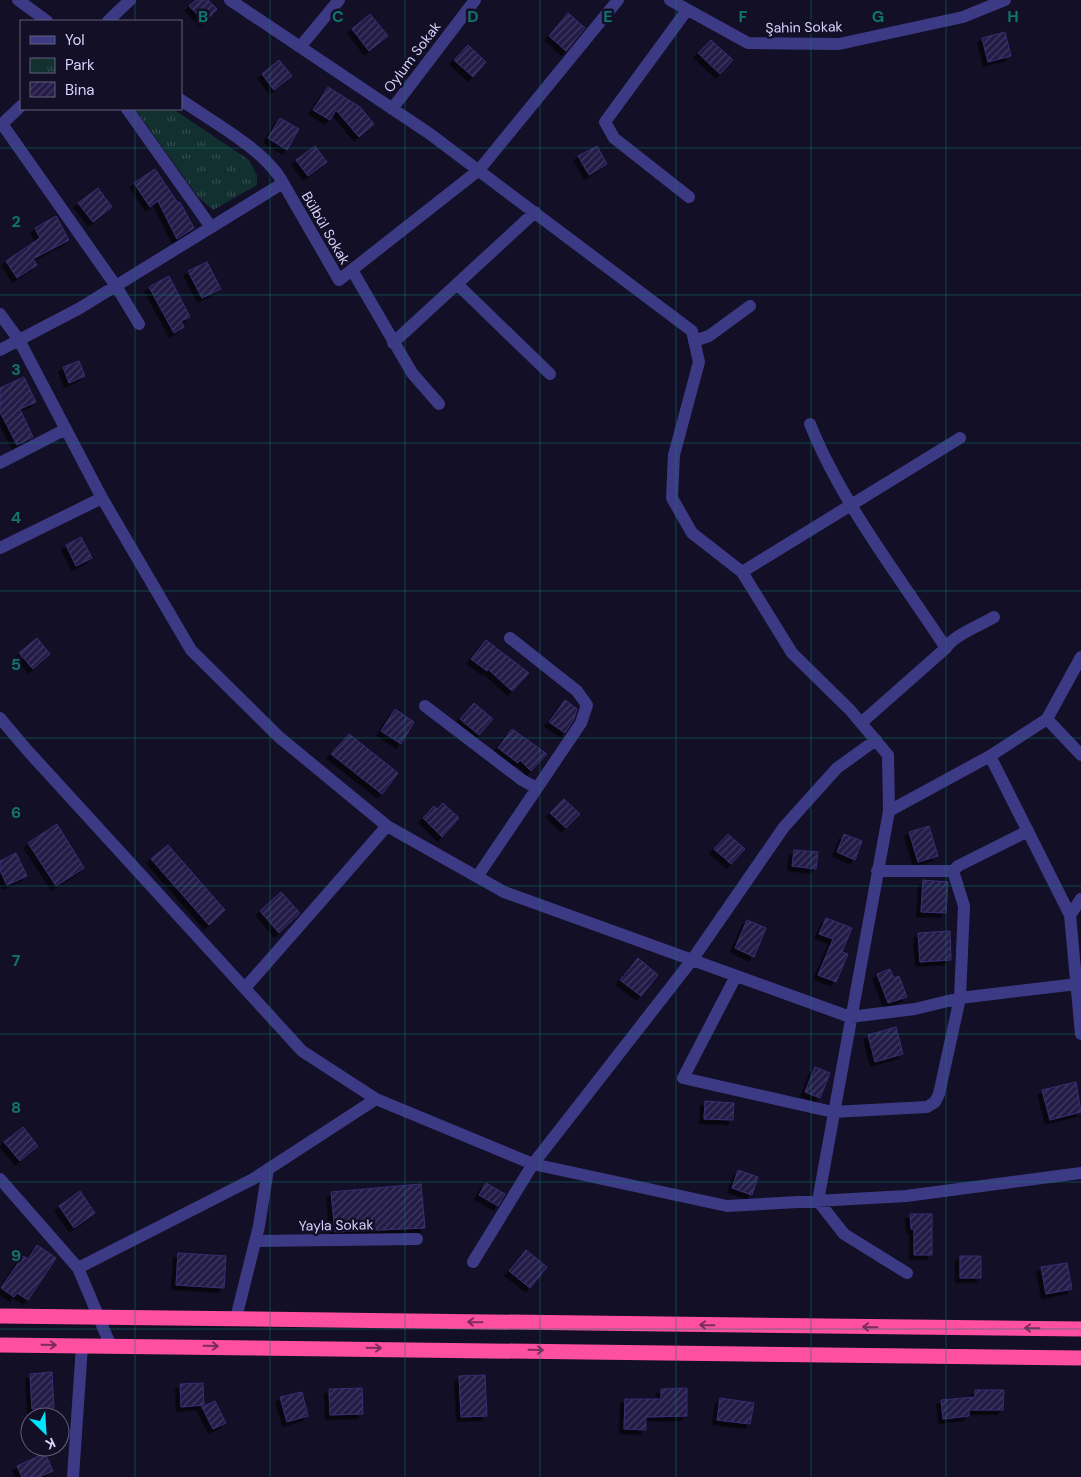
<svg xmlns="http://www.w3.org/2000/svg" width="1081" height="1477" font-family="'DM Sans',sans-serif">
<style>
.park{fill:url(#park-tufts)}
.building{fill:url(#building-hatch);stroke:#3b2d73;filter:url(#shadow)}
.lines{fill:none;stroke-linecap:round;stroke-linejoin:round}
.minor{stroke:#3d3a85;stroke-width:12}
.highway{stroke:#ff4fa3;stroke-width:15}
.oneway{stroke:#7d2c5e}
.grid{fill:none;stroke:#0f766e;stroke-width:1;stroke-opacity:0.55}
.labels{text-anchor:middle;dominant-baseline:central;stroke-width:5;stroke-linejoin:round;paint-order:stroke}
.street-label{font-size:14px;fill:#d9d4ff;stroke:#130f26}
.grid-label{font-size:16px;text-anchor:middle;font-weight:bold;fill:#0f766e;stroke:#130f26;stroke-width:5;stroke-linejoin:round;paint-order:stroke}
</style>
<defs>
<pattern id="park-tufts" width="24" height="20" patternUnits="userSpaceOnUse" patternTransform="scale(1.25)"><rect width="24" height="20" fill="#12302f"/><path d="M3 7l-1-3M5 7V3M7 7l1-3M15 17l-1-3M17 17v-4M19 17l1-3" fill="none" stroke="#344d4e"/></pattern>
<pattern id="building-hatch" width="6" height="6" patternUnits="userSpaceOnUse" patternTransform="scale(1.25)"><rect width="6" height="6" fill="#241b47"/><path d="M-1 1l2-2M0 6l6-6M5 7l2-2" fill="none" stroke="#433b63"/></pattern>
<filter id="shadow"><feDropShadow dx="-4.5" dy="4.5" stdDeviation="0" flood-color="#0009"/></filter>
</defs>
<rect width="100%" height="100%" fill="#130f26"/>
<!-- park -->
<path class="park" d="M135,109H173L249,160L257,175V185L213,210L199,198Z"/>
<!-- building -->
<path class="building" d="M196,0H208L217,9L205,22L189,6Z
M568,13L585,28L566,51L549,36Z
M370,14L388,36L369,51L352,29Z
M1005,32L1011,56L988,62L982,38Z
M711,40L733,60L720,74L698,53Z
M468,45L486,62L473,77L454,60Z
M279,60L292,76L274,90L262,74Z
M328,87L360,107L374,124L359,137L336,110L330,120L313,110Z
M280,118L299,129L287,150L268,138Z
M315,146L327,162L308,176L296,160Z
M597,146L607,164L589,175L578,156Z
M155,169L178,203L180,202L194,228L177,239L158,201L150,207L134,183Z
M98,188L112,207L93,222L78,203Z
M56,216L69,240L33,259L37,265L17,278L6,261L40,238L35,228Z
M207,262L221,289L202,298L188,271Z
M169,276L190,317L181,321L184,327L174,333L149,287Z
M79,361L85,376L69,383L63,367Z
M24,377L36,402L20,409L33,437L17,445L0,412V388Z
M81,537L92,558L76,566L66,545Z
M37,638L50,654L33,669L19,653Z
M486,640L529,673L512,691L488,669L487,671L471,659Z
M565,700L577,709L574,719L565,733L549,722Z
M474,703L493,719L479,735L460,719Z
M395,709L414,722L401,744L381,731Z
M512,729L547,754L531,771L520,760L518,763L498,748Z
M349,734L398,773L382,794L331,754Z
M564,799L580,814L566,828L550,813Z
M443,803L459,818L442,837L423,818L434,806L437,809Z
M57,824L84,868L56,886L28,843Z
M929,826L938,856L918,862L909,832Z
M728,834L745,849L731,864L714,849Z
M844,834L862,841L855,860L837,852Z
M168,845L225,910L209,925L151,859Z
M794,850L818,852L816,869L792,866Z
M16,853L27,876L7,885L0,870V861Z
M923,880L948,882L946,913L921,912Z
M281,892L300,913L279,933L260,911Z
M826,918L852,928L842,952L848,954L836,982L818,975L833,939L819,934Z
M747,920L766,928L754,957L735,948Z
M950,931L951,960L920,962L918,933Z
M638,958L658,975L641,996L620,980Z
M890,969L894,978L899,976L907,997L888,1003L877,974Z
M896,1027L903,1054L875,1062L868,1035Z
M815,1067L830,1073L820,1098L805,1092Z
M1076,1082L1081,1112L1050,1120L1042,1090Z
M705,1101L734,1103L733,1120L704,1119Z
M23,1127L38,1146L20,1161L4,1142Z
M738,1170L758,1177L752,1195L732,1188Z
M486,1183L505,1194L498,1206L479,1195Z
M421,1184L425,1228L335,1232L331,1192Z
M80,1191L95,1213L74,1228L59,1206Z
M910,1214H932V1255H914V1229H911Z
M37,1245L56,1258L28,1300L17,1293L14,1297L1,1288L23,1256L28,1259Z
M526,1250L547,1267L530,1288L509,1271Z
M178,1253L226,1256L224,1288L176,1285Z
M960,1256H981V1278H960Z
M1067,1263L1072,1289L1046,1294L1041,1267Z
M52,1372L54,1408L32,1409L30,1374Z
M485,1375L487,1416L461,1417L459,1376Z
M203,1383L204,1405L181,1407L180,1384Z
M362,1388L363,1414L330,1415L329,1389Z
M687,1388V1416L646,1417V1430L624,1429L625,1399H661V1389Z
M975,1390H1004L1003,1410H969V1416L943,1419L941,1400L975,1397Z
M302,1392L308,1416L287,1422L280,1397Z
M720,1398L754,1403L750,1424L717,1420Z
M215,1401L226,1423L213,1429L202,1407Z
M45,1453L53,1471L39,1477H22L17,1466Z"/>
<g class="lines">
<!-- minor -->
<path class="minor" d="M18,0L47,21
M230,0L430,134L692,331L699,362L674,455L672,498L692,533L742,572L792,653L850,710L888,755L889,811L818,1201L844,1234L907,1273
M670,0L748,43L839,44L963,17L1005,0
M687,10L605,122L614,138L689,197
M108,21L130,0
M300,47L339,0
M181,100C211,121 267,151 283,183
M127,109L211,227
M392,109L475,0
M2,124L116,286L139,324
M0,126L21,106
M352,270L412,373L439,404
M457,284L550,374
M0,314L19,340L102,498L191,650L279,737L387,826L504,892L850,1017L915,1009L960,998L1077,984
M694,341L709,336L750,306
M393,343L535,212
M0,350L80,308L283,183L339,280L479,170L618,0
M810,424C842,504 899,576 946,648L861,723
M0,463L66,429
M0,548L102,498
M742,572L960,438
M946,648C954,635 979,626 994,617
M425,706L522,780L535,787
M0,718L27,750L302,1051L376,1099L533,1164L727,1206L906,1196L1081,1173
M1047,719L1081,755
M990,756L1070,915L1081,1034
M889,811L990,756L1047,719L1081,657
M877,871H953L958,866L1028,831
M477,877L581,723L587,705L577,691L510,638
M1070,915L1081,899
M736,976L683,1078L833,1112L927,1107L935,1102L939,1094L960,998L964,906L953,871
M245,988L387,826
M0,1179L78,1268L110,1344
M255,1241L417,1239
M473,1262L533,1164L692,960L784,827L837,768L876,740
M78,1268L253,1179L376,1099
M236,1318L259,1226L268,1169
M73,1477L82,1346"/>
<!-- highway -->
<path class="highway" d="M0,1316L1081,1329
M0,1345L1081,1358"/>
</g>
<!-- one-way arrows -->
<defs><path id="oneway-shaft" d="M-6 0H5M1.5-3L5.5 0L1.5 3" fill="none" stroke-width="1.6" stroke-linecap="round" stroke-linejoin="round" transform="scale(1.25)"/></defs>
<g class="oneway">
<use href="#oneway-shaft" transform="translate(475 1322) rotate(-179)"/>
<use href="#oneway-shaft" transform="translate(707 1325) rotate(-179)"/>
<use href="#oneway-shaft" transform="translate(870 1327) rotate(-179)"/>
<use href="#oneway-shaft" transform="translate(1032 1328) rotate(-179)"/>
<use href="#oneway-shaft" transform="translate(49 1345) rotate(1)"/>
<use href="#oneway-shaft" transform="translate(211 1346) rotate(1)"/>
<use href="#oneway-shaft" transform="translate(374 1348) rotate(1)"/>
<use href="#oneway-shaft" transform="translate(536 1350) rotate(1)"/>
</g>
<!-- grid -->
<path class="grid" d="M135,0V21M270,0V1477M405,0V1477M540,0V1477M676,0V1477M811,0V1477M946,0V1477M135,109V1477M0,148H1081M0,295H1081M0,443H1081M0,591H1081M0,738H1081M0,886H1081M0,1034H1081M0,1182H1081M0,1329H1081"/>
<g class="labels">
<!-- street labels -->
<g class="street-label">
<text transform="translate(804 27) rotate(-1)">Şahin Sokak</text>
<text transform="translate(412 57) rotate(-53)">Oylum Sokak</text>
<text transform="translate(326 228) rotate(60)">Bülbül Sokak</text>
<text transform="translate(336 1225) rotate(-1)">Yayla Sokak</text>
</g>
</g>
<g class="grid-label">
<text x="203" y="22">B</text>
<text x="338" y="22">C</text>
<text x="473" y="22">D</text>
<text x="608" y="22">E</text>
<text x="743" y="22">F</text>
<text x="878" y="22">G</text>
<text x="1013" y="22">H</text>
<text x="16" y="227">2</text>
<text x="16" y="375">3</text>
<text x="16" y="523">4</text>
<text x="16" y="670">5</text>
<text x="16" y="818">6</text>
<text x="16" y="966">7</text>
<text x="16" y="1113">8</text>
<text x="16" y="1261">9</text>
</g>
<!-- legend -->
<rect x="20" y="20" width="162" height="90" fill="#130f26" stroke="#625e7d"/>
<rect x="30" y="36" width="25" height="8" fill="#3d3a85" stroke="#625e7d"/>
<text x="65" y="45" font-size="15" fill="#d9d4ff">Yol</text>
<rect x="30" y="58" width="25" height="15" fill="url(#park-tufts)" stroke="#625e7d"/>
<text x="65" y="70" font-size="15" fill="#d9d4ff">Park</text>
<rect x="30" y="82" width="25" height="15" fill="url(#building-hatch)" stroke="#625e7d"/>
<text x="65" y="95" font-size="15" fill="#d9d4ff">Bina</text>
<!-- north arrow -->
<g transform="translate(45 1432) rotate(155)"><circle r="24" fill="#130f26" stroke="#625e7d"/>
<path d="M0-4L9 19L0 12L-9 19Z" fill="#00e5ff"/>
<text y="-8" font-size="14" font-weight="bold" text-anchor="middle" fill="#d9d4ff">K</text>
</g>
</svg>
